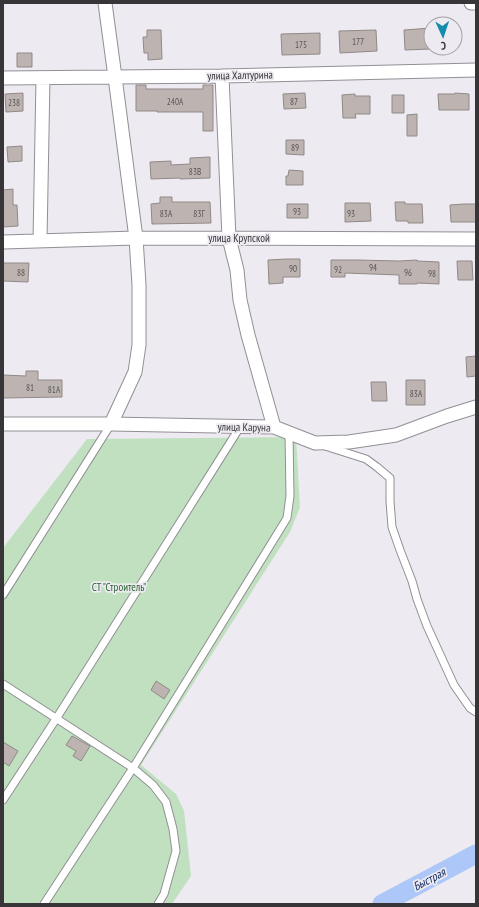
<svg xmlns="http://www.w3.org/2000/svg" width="479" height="907" font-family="'PT Sans Narrow',sans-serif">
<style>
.green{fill:#c0e0c0}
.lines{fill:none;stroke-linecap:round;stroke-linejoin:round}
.river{stroke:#acc7f8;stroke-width:19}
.building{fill:#bdb4b2;stroke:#918987}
.service-casing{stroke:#928f95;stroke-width:9}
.minor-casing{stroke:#928f95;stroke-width:15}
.service{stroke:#fff;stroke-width:7}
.minor{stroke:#fff;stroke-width:13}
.labels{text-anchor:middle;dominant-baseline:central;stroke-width:3.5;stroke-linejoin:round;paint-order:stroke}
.number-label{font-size:9px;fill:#585556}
.street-label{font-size:11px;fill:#373538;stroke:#edeaf1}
.park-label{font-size:11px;fill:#2a652f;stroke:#edeaf1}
.water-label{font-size:12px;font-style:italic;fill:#0e2a62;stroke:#edeaf1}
</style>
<rect width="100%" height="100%" fill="#edeaf1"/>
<!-- green -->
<path class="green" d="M296,437L300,507L290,532L141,765L176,794L184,811L191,876L172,904H3V548L87,439Z"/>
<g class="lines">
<!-- river -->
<path class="river" d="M382,904L476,854"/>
</g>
<!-- building -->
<path class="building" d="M431,28V49L405,50L404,30Z
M147,30H161L162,59L148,60V53H144L143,37H147Z
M376,30L377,51L340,53L339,31Z
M320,33V54L282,55L281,34Z
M17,53H32V67H17Z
M136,85H146V89H203V85H213V131H203V112H157V111H136Z
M23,93V111L6,112L5,94Z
M305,93L306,108L284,109L283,94Z
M455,93L469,94V110H439L438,94H455Z
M355,94V96H370V114H355L356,118H343L342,95Z
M392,95H404V113H392Z
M417,114V136H407V115Z
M286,140H304V155L286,154Z
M22,146V161L8,162L7,147Z
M210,157V178L180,179V178L151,179L150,162L171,161V165L190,164V158Z
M289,170L303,171V185H286V176H288Z
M13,189V205H17L18,226L3,227V190Z
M160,197H172V202H210L211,223L152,224L151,204L160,203Z
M395,202H405V204H422L423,223H408V221H396Z
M345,203H370L371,221L345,222Z
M287,204H308V218H287Z
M464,204H476V222H451L450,205Z
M287,259H300V277H283V283L269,284L268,260Z
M331,260H358L399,261L417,260V261L439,262V284L417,283V284H399V275L345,273V277H331Z
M457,261H472L473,280H458Z
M3,263H29L28,282L3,281Z
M476,356V376L467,377L466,357Z
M26,371H38V380H62V397L3,398V375L26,376Z
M406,380H425V405H406Z
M371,382H386L387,401H372Z
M156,681L170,690L164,699L151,690Z
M72,736L90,746L81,761L73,756L76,751L66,745Z
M3,742L18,751L9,766L3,762Z"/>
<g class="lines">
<defs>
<path id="service" d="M325,446L366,459L377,467L390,478V501L392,527L400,550L412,581L417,599L427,626L454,685L470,708L476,712
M3,595L111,424
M3,684L133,768L153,785L166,802L173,829L176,851L164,894L158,904
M3,800L56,719L240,427
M44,904L133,768L287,518L290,496L289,433"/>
<path id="minor" d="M105,3L115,77L136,238L139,285V345L135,372L111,424
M471,3H476
M222,76L229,238L237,270L240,300L248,335L274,427
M3,78L222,76L476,70
M40,241L43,78
M3,242L136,238L476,239
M3,424H111L274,427L315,443L349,442L396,435L447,416L476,407"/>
</defs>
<!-- service casing -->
<use href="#service" class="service-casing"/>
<!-- minor casing -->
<use href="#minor" class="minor-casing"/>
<!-- service -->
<use href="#service" class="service"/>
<!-- minor -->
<use href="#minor" class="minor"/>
</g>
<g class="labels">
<!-- number labels -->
<g class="number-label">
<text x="358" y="41">177</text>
<text x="301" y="44">175</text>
<text x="175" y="101">240А</text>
<text x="294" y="101">87</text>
<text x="14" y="102">238</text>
<text x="295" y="147">89</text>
<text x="195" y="171">83В</text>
<text x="297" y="211">93</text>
<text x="166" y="213">83А</text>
<text x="199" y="213">83Г</text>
<text x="351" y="213">93</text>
<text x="373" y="267">94</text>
<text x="293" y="268">90</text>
<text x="338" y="269">92</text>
<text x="21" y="272">88</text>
<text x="408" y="272">96</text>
<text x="432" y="273">98</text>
<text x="30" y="387">81</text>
<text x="54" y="389">81А</text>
<text x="416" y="393">83А</text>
</g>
<!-- street labels -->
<g class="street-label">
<text transform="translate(240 75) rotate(-1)">улица Халтурина</text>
<text x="239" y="238">улица Крупской</text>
<text transform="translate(244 427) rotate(1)">улица Каруна</text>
</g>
<!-- park labels -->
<g class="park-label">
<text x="119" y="587">СТ "Строитель"</text>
</g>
<!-- water labels -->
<g class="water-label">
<text transform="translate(429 879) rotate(-28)">Быстрая</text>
</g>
</g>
<!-- border -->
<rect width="479" height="907" fill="none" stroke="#373538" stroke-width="8"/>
<!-- north arrow -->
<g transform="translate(443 36) rotate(177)"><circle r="19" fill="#edeaf1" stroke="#a4a2a7"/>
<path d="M0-3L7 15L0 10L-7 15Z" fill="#138cae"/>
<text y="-6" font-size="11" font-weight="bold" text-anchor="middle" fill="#373538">С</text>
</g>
</svg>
